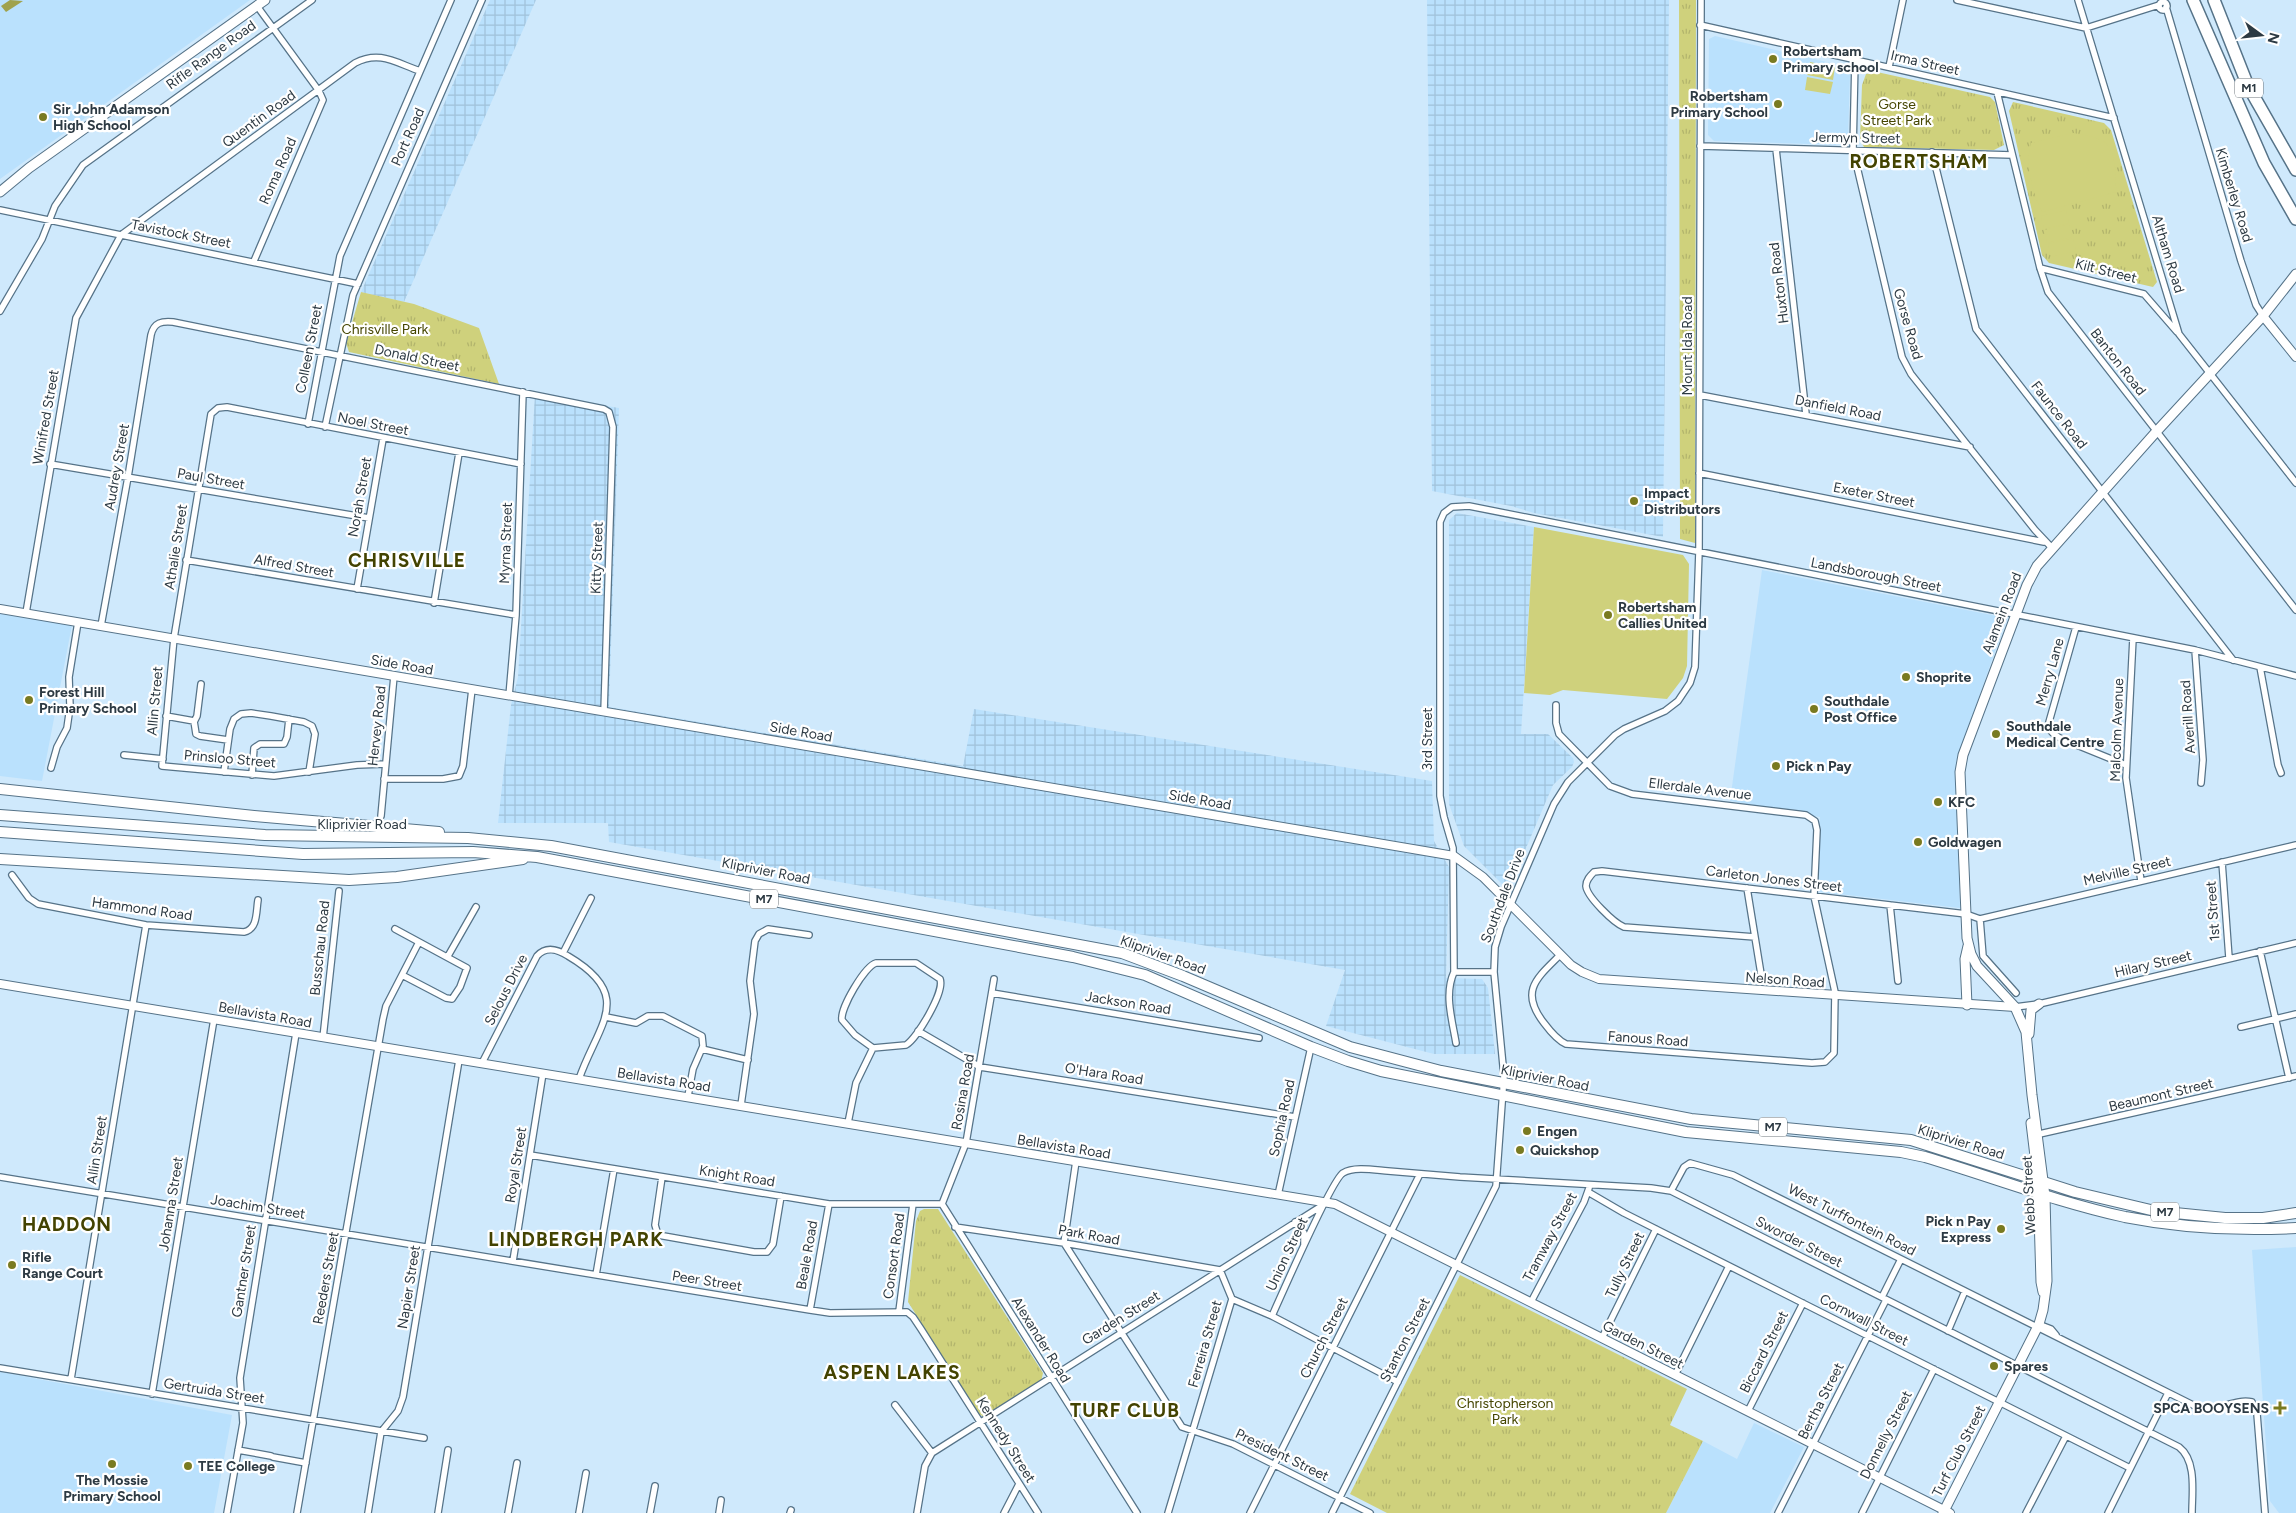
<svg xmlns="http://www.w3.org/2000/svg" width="2296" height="1513" font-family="Figtree,sans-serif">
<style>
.built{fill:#bae1fd}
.industrial{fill:url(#industrial-grid)}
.grass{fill:url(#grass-tufts)}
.garden{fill:#cfd17c}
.water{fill:#a0a24d}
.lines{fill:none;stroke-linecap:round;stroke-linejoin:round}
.minor-casing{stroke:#567388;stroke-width:8}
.tertiary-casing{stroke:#567388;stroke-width:10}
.secondary-casing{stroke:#567388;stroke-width:11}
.primary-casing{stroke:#567388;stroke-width:12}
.motorway-casing{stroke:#567388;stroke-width:14}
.minor{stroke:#fff;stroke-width:5.5}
.tertiary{stroke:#fff;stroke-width:8}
.secondary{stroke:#fff;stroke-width:9}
.primary{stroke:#fff;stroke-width:10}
.motorway{stroke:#fff;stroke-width:11}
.poi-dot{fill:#797a21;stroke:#fff;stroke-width:2}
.labels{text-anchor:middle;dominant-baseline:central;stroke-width:4.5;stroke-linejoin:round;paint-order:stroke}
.shield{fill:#fff;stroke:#6c757b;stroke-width:1}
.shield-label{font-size:12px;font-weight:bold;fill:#2d3a43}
.poi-label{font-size:14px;font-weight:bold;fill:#2d3a43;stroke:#fff;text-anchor:start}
.street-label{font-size:14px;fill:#2d3a43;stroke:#fff}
.park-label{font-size:14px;fill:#454500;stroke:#fff}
.district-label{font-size:19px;font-weight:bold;letter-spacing:1px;fill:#434301;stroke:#fff}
</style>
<defs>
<pattern id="industrial-grid" width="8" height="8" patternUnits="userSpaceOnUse" patternTransform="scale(1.25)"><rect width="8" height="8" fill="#bae1fd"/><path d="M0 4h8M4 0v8" fill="none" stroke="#a0c2da"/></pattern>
<pattern id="grass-tufts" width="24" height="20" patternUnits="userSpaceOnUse" patternTransform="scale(1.25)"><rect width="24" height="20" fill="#cfd17c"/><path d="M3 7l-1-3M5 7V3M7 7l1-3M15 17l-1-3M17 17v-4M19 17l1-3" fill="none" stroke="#b2b46c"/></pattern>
</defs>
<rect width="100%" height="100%" fill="#cfe9fc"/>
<!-- built -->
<path class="built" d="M0,0H250L0,179Z
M1715,36L1844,66L1850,73L1848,140L1842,145L1714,141L1708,135L1709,39Z
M1762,570L2007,618L1956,762L1960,908L1813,891L1820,817L1730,801Z
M0,614L72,625L42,781L0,776Z
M2296,1247V1513H2279L2270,1501L2252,1250Z
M0,1372L232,1415L214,1513H0Z
M1754,1423L1804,1447L1770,1513H1666L1703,1441L1737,1459Z"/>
<!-- industrial -->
<path class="industrial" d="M490,0H536L404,302L361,292Z
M1427,0H1669L1663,537L1534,513L1511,506L1432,491Z
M535,394L619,408L609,707L963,766L974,709L1432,781L1434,841L1449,867L1446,978L1482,979L1488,988L1495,1054H1434L1326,1026L1345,970L609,842L608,823H498L511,705L518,677Z
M1457,513L1534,527L1521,734H1548L1573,758L1574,762L1572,767L1553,785L1511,883L1503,885L1464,846L1449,804V520Z"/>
<!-- grass -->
<path class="grass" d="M1679,0H1696L1695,543L1680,539Z
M1877,72L1990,97L1995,102L2004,145L1994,150L1864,147L1860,140L1862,85L1866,74Z
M2013,102L2104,123L2111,130L2157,282L2153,287L2049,263L2042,255L2009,111Z
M361,292L414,304L479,328L499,384L349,352L346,343Z
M924,1209H938L1043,1373L1041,1382L984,1417L979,1414L908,1302L916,1221L920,1211Z
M1460,1275L1687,1389L1670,1425L1703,1441L1666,1513H1387L1350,1494Z"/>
<!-- garden -->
<path class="garden" d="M1810,62L1835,67L1833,80L1807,75Z
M1807,77L1833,82L1830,94L1805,90Z
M2073,133C2082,135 2093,136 2101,140C2117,147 2116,177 2116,192L2042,212C2032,191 2025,166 2031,143Z
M2066,210L2069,223L2044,229L2041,216Z
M2069,224L2072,237L2047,243L2044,230Z
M2073,238L2076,251L2051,257L2048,244Z
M1534,527L1683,555L1689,564L1687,666L1683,678L1667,699L1563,690L1550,695L1524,693Z"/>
<!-- water -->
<path class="water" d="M10,0L23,1L6,12L1,6Z"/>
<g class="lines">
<defs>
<path id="minor" d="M1957,0L2086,28L2159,5
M2078,0L2179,334L2296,483
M2159 6a4 4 0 1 1 8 0a4 4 0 1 1-8 0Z
M2166,7L2241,261L2256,305L2263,316
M1700,25L2114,118
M1855,60L1853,150L1902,357L1911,374L2035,530L2052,548
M1889,67L1903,0
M1997,92L2040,268L2048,292L2296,610
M1700,146L2012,155
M1776,149L1806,414
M1932,152L1976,329L2233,660
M0,210L358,284
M254,261L323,100L319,91L257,6
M2040,268L2144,294L2177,332
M0,311L42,239L55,206L83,165L312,0
M1700,395L1970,447
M308,424L340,256L451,0
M325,427L353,295L482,0
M50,464L369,518
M1699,473L2044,542
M186,560L516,615
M357,589L383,439
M434,603L459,453
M26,613L76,318L121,235L355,63C380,50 396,63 420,71
M101,626L128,477L151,335C154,322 162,321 173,322L604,409L609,412L613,427L604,712
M2076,627L2049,722C2048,731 2054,735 2062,739L2126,765
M2133,638L2126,778L2141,881
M2195,650L2203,760L2201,783
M2260,667L2278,765L2281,773
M509,696L516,615L523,392
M1556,705V723L1559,734L1610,786L1632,794L1806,815L1815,821L1817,830L1814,896L1835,992L1834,1053L1825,1062L1812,1063L1566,1044C1557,1040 1550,1031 1544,1023C1519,991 1537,978 1560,955
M166,716L194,721L196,734L200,736L228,740
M194,722L197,716L201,684
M124,755L163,759
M385,764L357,765L274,776L162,766L174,638L211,414L218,408L227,407L521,464
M51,768L57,747L67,728L70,707L69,677L78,622
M224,772L230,729L234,719L241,714L251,713L271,716L304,722L312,726L315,734L309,772
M252,775L254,748L260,744H284L287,737L289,719
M384,779H443L459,776L463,766L472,689
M381,816L394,676
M2222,862L2229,958
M12,875L29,898L38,904L146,925L244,932C258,929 256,912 258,900
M1747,888L1761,974
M1890,905L1898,981
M1980,919L1983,956L2016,993
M395,929L467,968L460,987L452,999L446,998L402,975
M1755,937L1624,927C1614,923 1587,897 1586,886C1586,880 1590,876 1594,872L1602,871L1966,914L1980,919L2296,845
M2260,951L2289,1078
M563,953L591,898
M448,956L476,907
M876,963H916L940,979C945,992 917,1038 906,1045L873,1048L855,1035L842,1020C840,1008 865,966 876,963Z
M1454,972L1453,848L1444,817L1440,796V522L1444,513L1452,507L1469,506L2195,650L2296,676
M992,993L1259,1038
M2015,1007L2039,1004L2296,943
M606,1017L636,1023L648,1016H663L702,1036L703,1046L693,1069L688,1096
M2241,1027L2296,1014
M918,1031L980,1067L1295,1117
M323,1038L339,891
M1456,1043C1452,1019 1444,994 1454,972H1494
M702,1049L748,1060
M482,1063L537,956C546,946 557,949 568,956C636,996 598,1024 579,1079
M741,1105L754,1014L750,981L755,941L759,934L768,929L809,935
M848,1123L856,1083L873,1048
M2035,1135L2296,1076
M530,1155L829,1204H942
M1076,1161L1064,1243L1182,1427L1233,1444L1370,1513
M0,1177L810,1310L830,1313L907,1312L913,1317L921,1329L1038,1513
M662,1177L655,1225L658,1235L754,1252H767L773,1244L781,1196
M1671,1191L1684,1167L1690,1163L1733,1175L2197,1407C2216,1414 2233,1398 2252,1402L2257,1414L2265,1513
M1588,1192L1624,1213L2130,1468
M1278,1195L1311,1047
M942,1204L1137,1513
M942,1204L966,1143L994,979
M1295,1222L1304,1233V1244
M955,1227L1064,1243L1220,1270L1232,1299L1168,1513
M513,1261L543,1073
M596,1275L614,1169
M1882,1297L1901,1259
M1232,1299L1272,1316L1398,1382
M1531,1302L1584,1202L1589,1188
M810,1310L829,1204
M899,1311L913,1204
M1272,1316C1281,1296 1332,1179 1343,1173C1354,1166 1375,1170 1388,1171L1460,1177L1651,1188L1671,1191L2179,1447C2197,1461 2192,1493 2192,1513
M2038,1324L2051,1329L2056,1335
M1948,1331L1965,1291
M1602,1338L1656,1229
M0,1368L424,1438
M1675,1375L1729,1266
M71,1379L146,925
M152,1394L214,1019
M895,1405L932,1453L925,1466L917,1513
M1748,1411L1803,1303
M238,1450L271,1456
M932,1453L1323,1205
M273,1457L306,1463
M227,1513L243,1423L240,1378L296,1033
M297,1513L383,1019L386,1006L419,942
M368,1513L381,1432L398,1411L403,1397L459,1060
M438,1513L448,1450
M508,1513L517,1463
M579,1513L586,1473
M650,1513L655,1486
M719,1513L721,1500
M790,1513L791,1510
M1004,1513L1019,1484
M1250,1513L1420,1174
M1332,1513L1496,1186L1504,1076L1494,972L1495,947L1501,927L1554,804L1568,782L1615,735L1624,729L1665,711L1678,701L1690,683L1695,667L1699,551L1701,0
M1778,1513L1886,1300
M1862,1513L1934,1369
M2026,1513L2066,1436
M2108,1513L2168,1393"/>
<path id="tertiary" d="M2263,316L2296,357
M0,609L1454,856L1483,877L1571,965L1582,972L1599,979L2015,1007
M0,984L1335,1204L1950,1513"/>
<path id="secondary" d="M0,192L29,168L265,0
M1967,1005L1965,959L1968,946
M2029,1034L2031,1010L2039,1004
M2031,1123L2038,1181L2041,1282L2043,1292
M1943,1513L2039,1324L2043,1310L2047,1281L2045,1196L2032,1095L2026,1032L2015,1007L1977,966L1971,954L1967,938L1960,772L1963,755L2027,585L2037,566L2156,432L2263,316L2296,274"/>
<path id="primary" d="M0,789L254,816L439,832
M0,815L265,835L468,838L551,846L1122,953L1183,976L1350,1047L1441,1071L1691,1119L1911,1140L2075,1192L2155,1211L2225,1218H2263L2296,1213
M0,832L303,854L473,852L537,857L1073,957L1145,975L1311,1047L1348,1061L1381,1071L1686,1132L1901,1152L1925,1157C1992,1177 2057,1202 2125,1217C2181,1228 2239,1231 2296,1228
M0,859L349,880L397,877L523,859"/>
<path id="motorway" d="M2193,0L2264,163L2296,219
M2214,0L2248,86L2296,170"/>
</defs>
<!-- minor casing -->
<use href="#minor" class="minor-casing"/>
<!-- tertiary casing -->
<use href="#tertiary" class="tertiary-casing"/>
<!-- secondary casing -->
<use href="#secondary" class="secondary-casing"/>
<!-- primary casing -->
<use href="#primary" class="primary-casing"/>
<!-- motorway casing -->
<use href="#motorway" class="motorway-casing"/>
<!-- minor -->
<use href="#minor" class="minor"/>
<!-- tertiary -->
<use href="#tertiary" class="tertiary"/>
<!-- secondary -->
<use href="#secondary" class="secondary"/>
<!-- primary -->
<use href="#primary" class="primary"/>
<!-- motorway -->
<use href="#motorway" class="motorway"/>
</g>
<!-- markers -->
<g class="poi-dot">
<circle cx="1773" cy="59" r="5"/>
<circle cx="1778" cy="104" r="5"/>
<circle cx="43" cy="117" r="5"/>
<circle cx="1634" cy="501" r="5"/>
<circle cx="1608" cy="615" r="5"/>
<circle cx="1906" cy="677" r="5"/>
<circle cx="29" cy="700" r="5"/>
<circle cx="1814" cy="709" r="5"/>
<circle cx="1996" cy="734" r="5"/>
<circle cx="1776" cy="766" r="5"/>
<circle cx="1938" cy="802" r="5"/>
<circle cx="1918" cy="842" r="5"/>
<circle cx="1527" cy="1131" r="5"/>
<circle cx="1520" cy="1150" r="5"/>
<circle cx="2001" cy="1229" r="5"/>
<circle cx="12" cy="1265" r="5"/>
<circle cx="1994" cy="1366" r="5"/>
<path d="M2277.5 1400.5h5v5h5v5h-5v5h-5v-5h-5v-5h5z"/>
<circle cx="112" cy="1464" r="5"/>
<circle cx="188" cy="1466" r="5"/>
</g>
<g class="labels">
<!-- shield labels -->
<g class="shield">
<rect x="2235" y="78.5" width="28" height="19" rx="4"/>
<rect x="750" y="889.5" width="28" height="19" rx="4"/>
<rect x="1759" y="1117.5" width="28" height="19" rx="4"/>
<rect x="2151" y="1202.5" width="28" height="19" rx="4"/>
</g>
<g class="shield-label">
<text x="2249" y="88">M1</text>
<text x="764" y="899">M7</text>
<text x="1773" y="1127">M7</text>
<text x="2165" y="1212">M7</text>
</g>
<!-- poi labels -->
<g class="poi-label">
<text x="1783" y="51">Robertsham<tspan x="1783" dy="16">Primary school</tspan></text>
<text x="1768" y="96" text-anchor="end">Robertsham<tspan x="1768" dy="16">Primary School</tspan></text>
<text x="53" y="109">Sir John Adamson<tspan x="53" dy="16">High School</tspan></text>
<text x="1644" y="493">Impact<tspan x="1644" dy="16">Distributors</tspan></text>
<text x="1618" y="607">Robertsham<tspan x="1618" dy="16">Callies United</tspan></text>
<text x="1916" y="677">Shoprite</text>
<text x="39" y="692">Forest Hill<tspan x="39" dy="16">Primary School</tspan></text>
<text x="1824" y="701">Southdale<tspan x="1824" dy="16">Post Office</tspan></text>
<text x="2006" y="726">Southdale<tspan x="2006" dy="16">Medical Centre</tspan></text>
<text x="1786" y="766">Pick n Pay</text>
<text x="1948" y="802">KFC</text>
<text x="1928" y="842">Goldwagen</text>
<text x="1537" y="1131">Engen</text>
<text x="1530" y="1150">Quickshop</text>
<text x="1991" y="1221" text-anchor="end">Pick n Pay<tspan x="1991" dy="16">Express</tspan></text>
<text x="22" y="1257">Rifle<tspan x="22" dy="16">Range Court</tspan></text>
<text x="2004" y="1366">Spares</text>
<text x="2269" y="1408" text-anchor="end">SPCA BOOYSENS</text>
<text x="198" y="1466">TEE College</text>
<text x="112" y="1480" text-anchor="middle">The Mossie<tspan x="112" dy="16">Primary School</tspan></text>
</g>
<!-- street labels -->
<g class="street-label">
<text transform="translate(211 55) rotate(-36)">Rifle Range Road</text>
<text transform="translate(1925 63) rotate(13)">Irma Street</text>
<text transform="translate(259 119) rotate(-36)">Quentin Road</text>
<text transform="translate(408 137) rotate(-66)">Port Road</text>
<text transform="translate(1856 138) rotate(1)">Jermyn Street</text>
<text transform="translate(278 171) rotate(-66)">Roma Road</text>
<text transform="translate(2234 195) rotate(73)">Kimberley Road</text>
<text transform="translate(181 234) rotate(11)">Tavistock Street</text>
<text transform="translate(2168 254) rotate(73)">Altham Road</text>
<text transform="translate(2106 271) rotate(14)">Kilt Street</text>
<text transform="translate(1779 283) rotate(-97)">Huxton Road</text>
<text transform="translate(1908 324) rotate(74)">Gorse Road</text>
<text transform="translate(1687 346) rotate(-90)">Mount Ida Road</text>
<text transform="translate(309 349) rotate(-79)">Colleen Street</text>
<text transform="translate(417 358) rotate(12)">Donald Street</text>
<text transform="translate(2118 362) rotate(52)">Banton Road</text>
<text transform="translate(1838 408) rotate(11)">Danfield Road</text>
<text transform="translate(2059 415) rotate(52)">Faunce Road</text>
<text transform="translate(46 417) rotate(-80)">Winifred Street</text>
<text transform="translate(373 424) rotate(11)">Noel Street</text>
<text transform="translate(117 467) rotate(-80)">Audrey Street</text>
<text transform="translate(211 479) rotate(10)">Paul Street</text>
<text transform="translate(1874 495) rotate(11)">Exeter Street</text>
<text transform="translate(360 497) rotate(-80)">Norah Street</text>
<text transform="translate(506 543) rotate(-88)">Myrna Street</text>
<text transform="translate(176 547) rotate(-81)">Athalie Street</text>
<text transform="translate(597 558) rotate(-88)">Kitty Street</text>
<text transform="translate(294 566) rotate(10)">Alfred Street</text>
<text transform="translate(1876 575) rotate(11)">Landsborough Street</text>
<text transform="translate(2002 613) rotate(-69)">Alamein Road</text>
<text transform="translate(402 665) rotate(10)">Side Road</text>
<text transform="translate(2050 672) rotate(-74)">Merry Lane</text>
<text transform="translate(155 701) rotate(-85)">Allin Street</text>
<text transform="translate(2188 717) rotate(-94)">Averill Road</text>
<text transform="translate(377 726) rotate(-84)">Hervey Road</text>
<text transform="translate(2117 730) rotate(-88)">Malcolm Avenue</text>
<text transform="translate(801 732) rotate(10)">Side Road</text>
<text transform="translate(1427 739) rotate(-90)">3rd Street</text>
<text transform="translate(230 759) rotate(5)">Prinsloo Street</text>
<text transform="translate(1700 789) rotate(7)">Ellerdale Avenue</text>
<text transform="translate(1200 800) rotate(10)">Side Road</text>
<text x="362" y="824">Kliprivier Road</text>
<text transform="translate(766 871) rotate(11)">Kliprivier Road</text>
<text transform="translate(2127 871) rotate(-13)">Melville Street</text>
<text transform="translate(1774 879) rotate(7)">Carleton Jones Street</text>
<text transform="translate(1503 896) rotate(-69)">Southdale Drive</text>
<text transform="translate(142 909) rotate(8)">Hammond Road</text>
<text transform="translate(2213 911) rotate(-94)">1st Street</text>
<text transform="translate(320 948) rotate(-84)">Busschau Road</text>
<text transform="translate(1163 955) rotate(20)">Kliprivier Road</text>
<text transform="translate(2153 964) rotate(-13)">Hilary Street</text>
<text transform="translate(1785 980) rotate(4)">Nelson Road</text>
<text transform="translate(506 990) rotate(-63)">Selous Drive</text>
<text transform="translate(1128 1003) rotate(9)">Jackson Road</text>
<text transform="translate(265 1015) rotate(10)">Bellavista Road</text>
<text transform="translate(1648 1039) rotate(4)">Fanous Road</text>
<text transform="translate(1104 1074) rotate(9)">O'Hara Road</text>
<text transform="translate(1545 1078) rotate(11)">Kliprivier Road</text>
<text transform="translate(664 1080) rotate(9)">Bellavista Road</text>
<text transform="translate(963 1092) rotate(-80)">Rosina Road</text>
<text transform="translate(2161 1095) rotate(-13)">Beaumont Street</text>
<text transform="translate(1282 1118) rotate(-78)">Sophia Road</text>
<text transform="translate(1961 1142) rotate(17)">Kliprivier Road</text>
<text transform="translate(1064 1147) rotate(9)">Bellavista Road</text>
<text transform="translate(97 1150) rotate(-81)">Allin Street</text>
<text transform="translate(516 1165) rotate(-81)">Royal Street</text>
<text transform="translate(737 1176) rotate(9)">Knight Road</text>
<text transform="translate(2029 1195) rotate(-93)">Webb Street</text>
<text transform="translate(171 1204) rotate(-81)">Johanna Street</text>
<text transform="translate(258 1207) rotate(9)">Joachim Street</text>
<text transform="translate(1852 1220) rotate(27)">West Turffontein Road</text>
<text transform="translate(1089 1235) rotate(10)">Park Road</text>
<text transform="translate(1550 1237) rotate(-62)">Tramway Street</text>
<text transform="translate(1799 1242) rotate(27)">Sworder Street</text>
<text transform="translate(1287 1254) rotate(-65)">Union Street</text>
<text transform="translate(807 1255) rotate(-80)">Beale Road</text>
<text transform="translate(894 1256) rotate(-82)">Consort Road</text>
<text transform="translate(1625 1265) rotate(-64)">Tully Street</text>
<text transform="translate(244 1271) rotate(-81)">Gantner Street</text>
<text transform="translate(326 1278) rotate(-80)">Reeders Street</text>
<text transform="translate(707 1281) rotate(9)">Peer Street</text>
<text transform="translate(409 1287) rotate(-81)">Napier Street</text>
<text transform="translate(1121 1318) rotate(-32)">Garden Street</text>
<text transform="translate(1864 1320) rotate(27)">Cornwall Street</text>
<text transform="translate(1324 1338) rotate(-63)">Church Street</text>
<text transform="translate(1041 1340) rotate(58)">Alexander Road</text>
<text transform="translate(1405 1340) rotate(-63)">Stanton Street</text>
<text transform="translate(1205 1344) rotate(-74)">Ferreira Street</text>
<text transform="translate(1643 1345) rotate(27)">Garden Street</text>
<text transform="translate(1764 1352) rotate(-63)">Biccard Street</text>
<text transform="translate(214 1391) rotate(9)">Gertruida Street</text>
<text transform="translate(1821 1401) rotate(-63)">Bertha Street</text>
<text transform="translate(1886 1435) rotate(-63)">Donnelly Street</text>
<text transform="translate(1006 1440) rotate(58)">Kennedy Street</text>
<text transform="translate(1959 1451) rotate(-63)">Turf Club Street</text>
<text transform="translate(1282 1455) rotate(26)">President Street</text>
</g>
<!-- park labels -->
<g class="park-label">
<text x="1897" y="104">Gorse<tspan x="1897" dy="16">Street Park</tspan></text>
<text x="385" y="329">Chrisville Park</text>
<text x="1505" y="1403">Christopherson<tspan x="1505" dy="16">Park</tspan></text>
</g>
<!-- district labels -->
<g class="district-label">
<text x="1919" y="161">ROBERTSHAM</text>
<text x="407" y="560">CHRISVILLE</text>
<text x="67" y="1224">HADDON</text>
<text x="576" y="1239">LINDBERGH PARK</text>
<text x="892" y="1372">ASPEN LAKES</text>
<text x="1125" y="1410">TURF CLUB</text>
</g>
</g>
<!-- north arrow -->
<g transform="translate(2261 35) rotate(105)" stroke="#ffffff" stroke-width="4" paint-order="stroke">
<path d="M0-4L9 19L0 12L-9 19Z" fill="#2d3a43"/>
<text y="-8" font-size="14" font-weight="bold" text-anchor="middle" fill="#2d3a43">N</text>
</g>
</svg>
